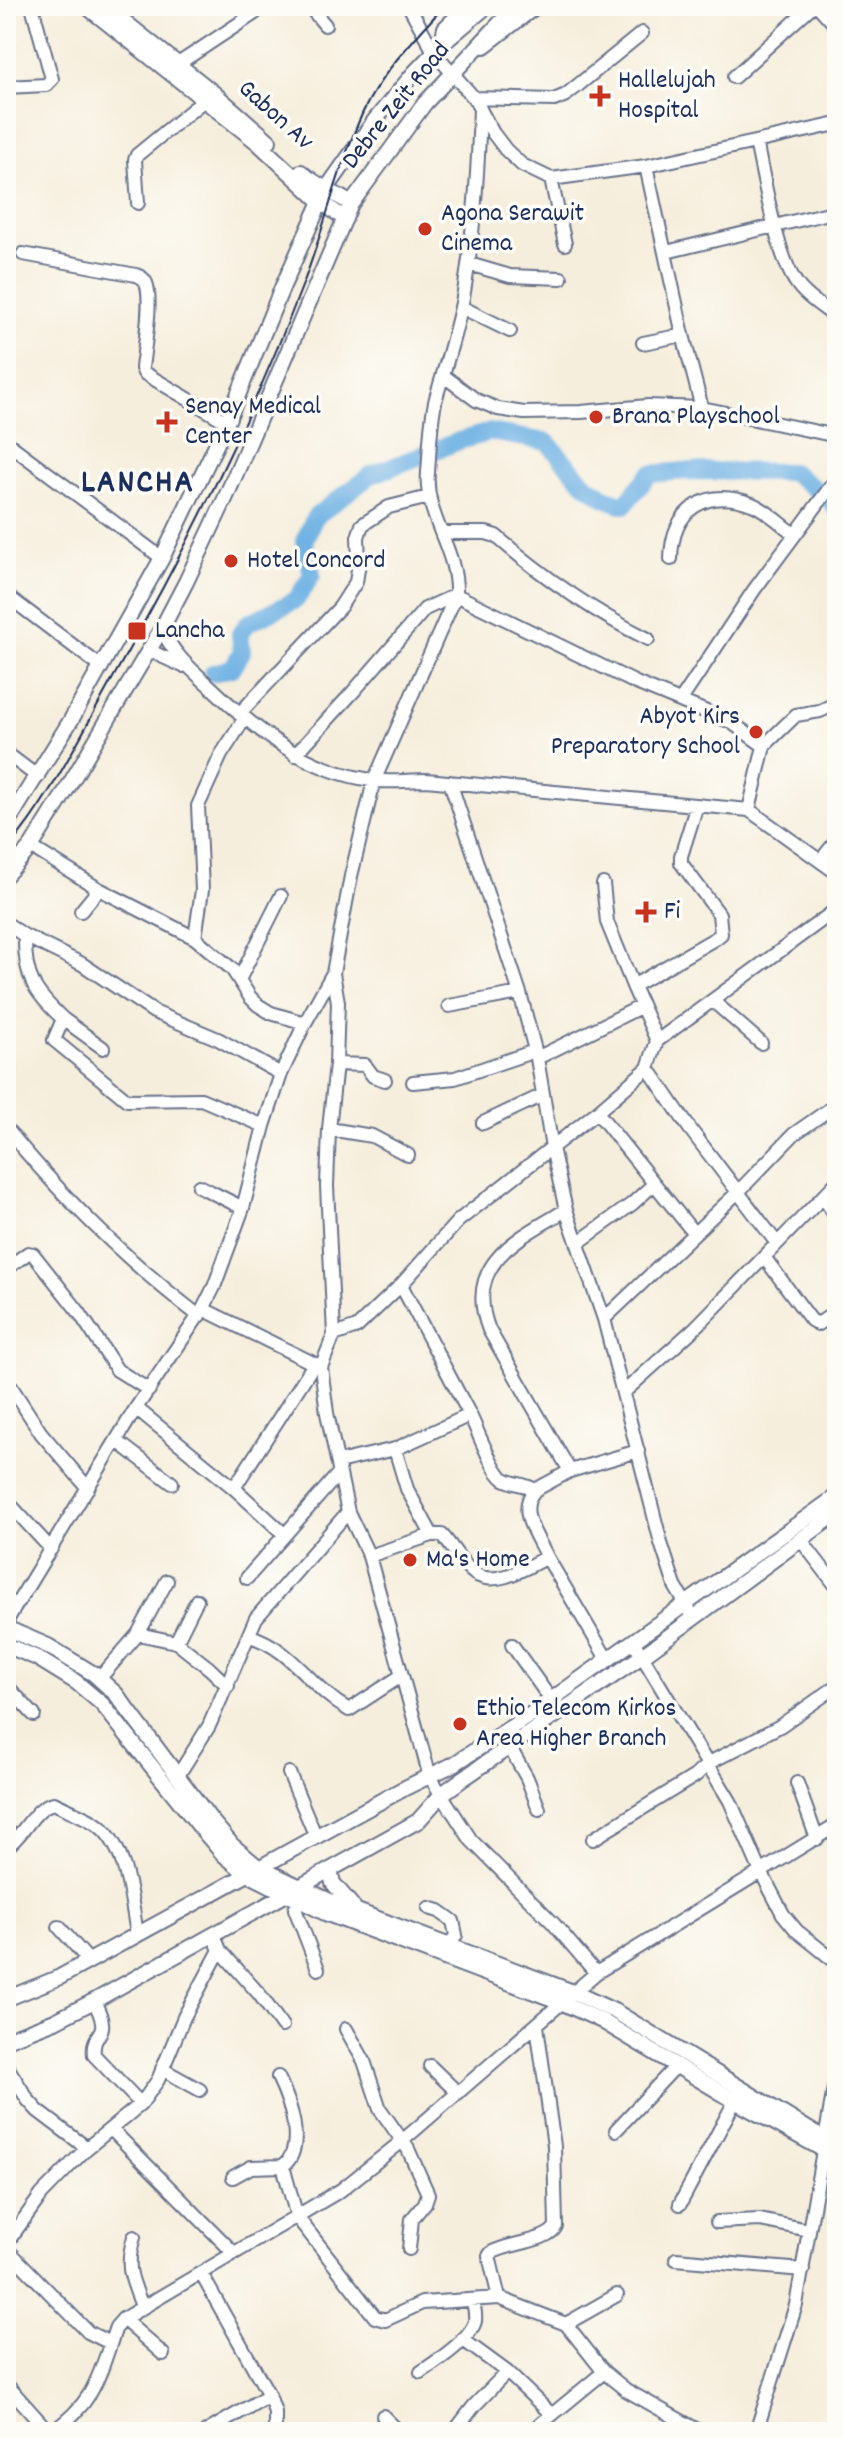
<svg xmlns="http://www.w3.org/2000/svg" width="843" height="2438" font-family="Dekko,sans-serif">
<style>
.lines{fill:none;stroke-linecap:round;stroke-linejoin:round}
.river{stroke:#6eb1e3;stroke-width:18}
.minor-casing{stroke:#68728a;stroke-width:16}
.major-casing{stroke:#68728a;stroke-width:18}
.minor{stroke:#fff;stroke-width:12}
.major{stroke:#fff;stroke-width:14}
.tram{stroke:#1b2f5e;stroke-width:2}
.poi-dot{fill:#c8321e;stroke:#fdfcf7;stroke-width:3}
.labels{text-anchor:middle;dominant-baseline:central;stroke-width:7;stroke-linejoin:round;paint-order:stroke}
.poi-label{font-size:26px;fill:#1b2f5e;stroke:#fdfcf7;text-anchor:start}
.street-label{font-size:26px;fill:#1b2f5e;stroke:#fdfcf7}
.district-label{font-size:34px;font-weight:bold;letter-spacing:2px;fill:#1b2f5e;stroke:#fdfcf7}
</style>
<rect width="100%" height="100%" fill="#fdfcf7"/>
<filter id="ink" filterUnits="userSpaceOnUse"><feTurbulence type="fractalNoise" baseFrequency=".0125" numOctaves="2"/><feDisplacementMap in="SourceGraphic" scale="16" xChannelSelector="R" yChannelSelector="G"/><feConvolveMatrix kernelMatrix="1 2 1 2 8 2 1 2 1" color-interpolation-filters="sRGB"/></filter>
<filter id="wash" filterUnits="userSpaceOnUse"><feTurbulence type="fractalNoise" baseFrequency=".006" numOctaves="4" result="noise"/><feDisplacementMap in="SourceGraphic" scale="32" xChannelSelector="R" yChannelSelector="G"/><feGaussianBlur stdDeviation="1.8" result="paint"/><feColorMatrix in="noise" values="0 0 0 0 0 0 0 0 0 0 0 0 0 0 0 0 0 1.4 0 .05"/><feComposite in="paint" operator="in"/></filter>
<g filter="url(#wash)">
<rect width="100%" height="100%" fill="#f6eedc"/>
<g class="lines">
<!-- river -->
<path class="river" d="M213,673L232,668L242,652L240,634L248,623L296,600L312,575L304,541L315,517L371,475L459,441L490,432L547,442L585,484L607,499L624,505L650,474L686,471L792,472L830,500L837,510"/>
</g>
</g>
<g filter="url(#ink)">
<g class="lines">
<defs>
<path id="minor" d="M309,6L325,25
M409,6L434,52L474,98L493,133L506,150L522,165L551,179L646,166L837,124
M818,6L837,27
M178,64L255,13L259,6
M734,77L812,6
M6,87L46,85L52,79L32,6
M474,98L554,100L566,95L642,33
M756,142C764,178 776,252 795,281C804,296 823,307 837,318
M646,166L683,335L702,408
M551,179L565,244
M138,203L135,160L137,155L203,101
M666,252L837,211
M23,254L136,275C141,277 144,278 146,283C153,300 144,349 142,368L144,373L227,422
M469,264L510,276L561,278
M461,307L510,331
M643,343L683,335
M444,376L476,400L498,409L524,413L581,412L648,406L702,408L837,436
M833,436L837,417
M6,442L162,558
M442,533H486L496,536C543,577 592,611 648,639
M671,559C672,509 706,487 752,504C767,510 781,524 794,534
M6,595L100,666
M162,628C171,653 193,671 213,689C258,732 307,771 371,780C388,783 408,780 426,780L749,810L837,873
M148,650L183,666
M681,700L754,590L837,478
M239,714L340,607L356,582L359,563L358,537L362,525L389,507L429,497
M764,746L796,715L820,711L837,703
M6,753L38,777
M295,755L353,692L425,609L456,595L636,683L731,722L764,746L749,810
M450,782L520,993L537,1058L552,1148L566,1210L604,1319L661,1543L675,1586L694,1618
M31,847L99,889L195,938L232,969L250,997L258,1005L271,1013L305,1023
M821,860L837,840
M603,884L607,922L633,986L716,938L721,934L719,914L681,863V856L697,805
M81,911L99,889
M6,923L25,936L82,964L154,1012L218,1039L281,1074
M25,936C24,977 34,992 63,1019L54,1040L127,1100L201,1099L264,1126
M195,938L202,890L198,806L221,755L245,718
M333,973L338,1002L336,1064L329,1129L327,1186L334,1335L321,1367L327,1413L348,1512L369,1556L430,1777L471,1840L553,1923L596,1973
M240,978L281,896
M633,986L657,1041L648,1068L690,1129L776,1242
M713,1001L761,1043
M449,1006L520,993
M63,1019L103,1048
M657,1041L837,909
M537,1058L640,1007
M336,1064L365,1065L373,1076L385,1080
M413,1082L455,1078L535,1051
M597,1112L648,1068
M483,1123L543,1095
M6,1128C63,1198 127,1261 199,1316
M329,1129L372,1136L408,1155
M199,1186L243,1208
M823,1197L837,1218
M566,1210C517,1239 463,1264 489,1330L570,1471L638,1451
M579,1242L632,1204L654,1184
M764,1257L811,1320L818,1324L837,1311
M6,1269L28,1253L33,1254L79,1312L117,1370L149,1390
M203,1309L321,1367
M604,1319L738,1192L794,1134L837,1104
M334,1335L357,1327L401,1285L458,1221L597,1112L693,1232
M6,1379L41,1433L88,1488
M624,1392L695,1328L837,1182
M136,1408L234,1488L314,1364
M470,1415C477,1429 492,1471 504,1479C513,1484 525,1484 535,1490C516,1510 537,1536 547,1557
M117,1441L172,1483
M395,1449L470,1415L401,1285
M338,1462L395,1449L407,1489L432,1535H442C453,1547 462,1565 475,1574C497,1588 528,1566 547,1557L607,1659
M234,1488L285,1535
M535,1490L570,1471
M6,1500L51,1549
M801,1540L837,1587
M369,1556L432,1535
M247,1578L339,1473
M6,1622L136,1408L203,1309L214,1287L243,1208L264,1126L281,1074L305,1023L333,973L351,876L374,781L456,595C458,549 424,517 428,472C430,448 430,421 436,398C445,367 455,336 462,303C474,239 478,174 480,108
M138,1634L176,1642L209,1668L228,1686
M250,1636C293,1649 310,1688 349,1710L401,1676
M633,1641L730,1801L761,1872L783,1914L797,1931L837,1963
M176,1642L197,1600
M512,1645L551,1700
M99,1679L138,1634L167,1581
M6,1685L34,1715
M510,1748L527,1778L539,1809
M289,1773L316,1837
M177,1777L209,1726L256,1618L348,1512
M797,1783L817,1839
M593,1839L695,1776L709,1763L780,1726L837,1686
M6,1847C24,1836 34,1806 54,1803C68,1810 82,1815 95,1823C127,1843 131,1900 137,1934
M429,1908L439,1911L453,1921L456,1935L449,1947
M295,1909L318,1969
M59,1927L89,1961
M213,1934L220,1950L260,1995L282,2026
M346,2029L364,2061L380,2109L408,2149L428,2194L425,2203L412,2219L409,2249
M6,2065L28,2100L38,2111L87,2148
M430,2066L458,2093
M162,2069L200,2090
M278,2077C289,2100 307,2147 283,2166L297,2217L375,2317L385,2320L422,2303L499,2298L566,2324
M141,2104L158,2080L184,2017L220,1950
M111,2129L234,2253
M616,2130L677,2065
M233,2177L251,2167L283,2166
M680,2204L735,2101
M717,2222L760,2220L808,2230
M134,2237C125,2267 131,2278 142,2306
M6,2244L42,2194L87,2148L141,2104L94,2055C91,2028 114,2040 94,2001
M6,2248L88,2332L110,2343
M676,2259L803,2270
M202,2275L269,2395L275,2412V2432
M499,2298L489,2256L491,2253C507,2243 549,2242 556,2226L554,2146L537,2026
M123,2319L163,2354
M462,2339L507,2372
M421,2372C436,2362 471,2339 475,2321C476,2314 474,2307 473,2300
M604,2372L566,2324L617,2295
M6,2384L49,2432
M383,2416L399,2432
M52,2432C96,2401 99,2375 116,2327L123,2319L341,2190L401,2142L596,1973L837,1825
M206,2432L269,2395
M454,2432L474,2406L507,2372L551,2414
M531,2432L604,2372L626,2390L701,2432
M756,2432L796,2305L837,2071"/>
<path id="major" d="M86,6L257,142L320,201L345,219
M105,6L215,94L269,141
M441,45L445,28L468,6
M484,46L536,6
M301,172C315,185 335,193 351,204
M6,825L71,720L162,558L227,422L282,288L327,188L375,120L415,72L441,45L487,6
M6,875L31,847L61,799L162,628L186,582L225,499L351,204L425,103L516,6
M6,1628L48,1646L94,1674L116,1694L210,1819L232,1845L258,1867L330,1901L573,1992L616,2012L824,2139L837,2145
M6,1645L37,1658L76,1682L102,1704L200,1827L223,1854L246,1873L325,1913L561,2002L602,2021L735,2101L837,2157
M330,1870L333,1883L354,1908
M6,1999L60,1977L403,1789L454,1764L527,1717L837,1496
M6,2040L55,2021L94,2001L418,1821L442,1794L464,1778L642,1656L837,1513"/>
</defs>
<!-- minor casing -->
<use href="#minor" class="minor-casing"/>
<!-- major casing -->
<use href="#major" class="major-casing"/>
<!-- minor -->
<use href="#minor" class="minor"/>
<!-- major -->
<use href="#major" class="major"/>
<!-- tram -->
<path class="tram" d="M6,851C51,798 80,736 114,676C186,550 251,419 303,284C325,227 338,167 363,112C382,71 414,40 444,6"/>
</g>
</g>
<!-- markers -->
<g class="poi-dot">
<path d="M596 84h8v8h8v8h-8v8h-8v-8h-8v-8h8z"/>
<circle cx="425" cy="229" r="8"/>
<circle cx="596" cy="417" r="8"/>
<path d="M163 410h8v8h8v8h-8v8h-8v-8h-8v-8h8z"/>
<circle cx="231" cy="561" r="8"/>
<rect x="127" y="621" width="20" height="20" rx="4"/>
<circle cx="756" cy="732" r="8"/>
<path d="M642 900h8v8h8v8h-8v8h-8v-8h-8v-8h8z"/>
<circle cx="410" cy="1560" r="8"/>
<circle cx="460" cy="1724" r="8"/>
</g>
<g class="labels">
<!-- poi labels -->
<g class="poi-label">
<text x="618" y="81">Hallelujah<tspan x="618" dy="30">Hospital</tspan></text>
<text x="441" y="214">Agona Serawit<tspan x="441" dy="30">Cinema</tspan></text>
<text x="185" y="407">Senay Medical<tspan x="185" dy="30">Center</tspan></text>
<text x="612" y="417">Brana Playschool</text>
<text x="247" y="561">Hotel Concord</text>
<text x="155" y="631">Lancha</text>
<text x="740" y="717" text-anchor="end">Abyot Kirs<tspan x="740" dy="30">Preparatory School</tspan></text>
<text x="664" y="912">Fi</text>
<text x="426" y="1560">Ma's Home</text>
<text x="476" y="1709">Ethio Telecom Kirkos<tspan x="476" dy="30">Area Higher Branch</tspan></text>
</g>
<!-- street labels -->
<g class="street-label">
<text transform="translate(397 106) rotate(-51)">Debre Zeit Road</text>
<text transform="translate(275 116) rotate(42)">Gabon Av</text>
</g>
<!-- district labels -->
<g class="district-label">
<text x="138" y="484">LANCHA</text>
</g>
</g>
<!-- margin -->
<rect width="843" height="2438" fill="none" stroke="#fdfcf7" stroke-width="32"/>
</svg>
